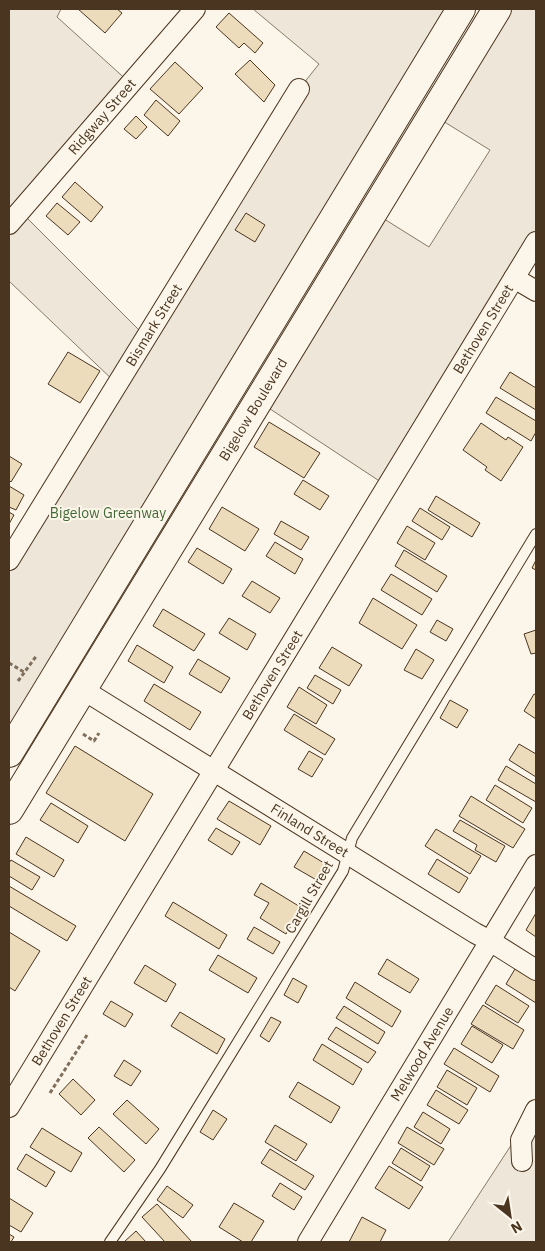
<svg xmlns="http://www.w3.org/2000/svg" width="545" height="1251" font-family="'IBM Plex Sans',sans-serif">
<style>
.green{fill:#ede6d9;stroke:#887966}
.building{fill:#ecdcbc;stroke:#4a3520}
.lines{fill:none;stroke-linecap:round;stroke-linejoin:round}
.lane-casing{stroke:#4a3520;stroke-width:12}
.street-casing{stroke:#4a3520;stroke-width:22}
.primary-casing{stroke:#4a3520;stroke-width:30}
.path{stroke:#7f6f5c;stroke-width:3;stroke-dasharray:4 2.5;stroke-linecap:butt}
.lane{stroke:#fbf6e9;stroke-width:10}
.street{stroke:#fbf6e9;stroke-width:20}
.primary{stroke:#fbf6e9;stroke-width:28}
.labels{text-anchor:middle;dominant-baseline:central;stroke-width:4;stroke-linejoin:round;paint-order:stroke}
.street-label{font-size:14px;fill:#4a3520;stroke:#fbf6e9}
.park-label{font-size:14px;fill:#436837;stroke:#fbf6e9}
</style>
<rect width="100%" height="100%" fill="#fbf6e9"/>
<!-- green -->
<path class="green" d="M9,9H61L57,17L130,83L20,211L146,337L299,89L319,64L253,9H461L9,753V560L117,384L9,281Z
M497,9H536V242L387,486L258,401L373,212L429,247L490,150L433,115Z
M536,1107V1242H448Z"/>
<!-- building -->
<path class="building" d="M78,9H117L122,13L105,33Z
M229,13L263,43L255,53L244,43L239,48L216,27Z
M250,60L275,85L264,102L235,74Z
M175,62L203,88L179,114L150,89Z
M156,100L180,121L168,136L144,115Z
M136,116L147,127L136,139L124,129Z
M75,182L103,207L91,222L62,197Z
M57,203L80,222L68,235L46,216Z
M246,213L265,225L255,242L235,230Z
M68,352L100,371L80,403L48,384Z
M510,372L536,388V410L500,388Z
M496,397L536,421V432L531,441L486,413Z
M269,422L320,453L304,478L254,447Z
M481,423L506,440L508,437L523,447L501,481L485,470L487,467L463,450Z
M9,456L22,464L11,482L9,480Z
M303,480L329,496L320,510L294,494Z
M9,486L24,495L16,510L9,507Z
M436,496L480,523L472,537L428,510Z
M222,507L259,529L245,551L209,529Z
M420,508L450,527L442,540L412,521Z
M9,512L14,515L9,524Z
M281,521L309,537L301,550L274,534Z
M407,526L435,543L425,560L397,543Z
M275,542L303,559L295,574L266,556Z
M197,548L232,569L223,584L188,562Z
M404,550L447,576L437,592L395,566Z
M536,560V570L532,568Z
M391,574L432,599L422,615L381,590Z
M252,581L280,598L270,613L242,596Z
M373,598L417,625L402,649L359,623Z
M163,609L205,634L194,651L153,626Z
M229,618L256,634L247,650L219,633Z
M437,620L453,629L446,641L430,632Z
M536,630V653L531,654L524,634Z
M137,645L173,667L164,683L128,661Z
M332,647L362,665L349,686L319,668Z
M416,649L434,660L422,679L404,670Z
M198,659L230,678L221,693L189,674Z
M315,675L341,690L333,704L307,688Z
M154,684L201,712L190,730L144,701Z
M299,687L327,705L316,724L287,707Z
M534,694L536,695V719L524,711Z
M450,700L468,710L457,728L440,718Z
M294,714L335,739L325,755L284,730Z
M519,744L536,754V777L509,760Z
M75,746L153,794L125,841L46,793Z
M309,751L323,759L312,777L298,769Z
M506,766L536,784V802L498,780Z
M495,785L532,808L523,823L486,800Z
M471,796L525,829L513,848L459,816Z
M229,801L271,826L260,845L217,819Z
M51,803L88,826L78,843L40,820Z
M460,820L505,846L496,862L475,850L477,845L453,831Z
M216,828L240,842L232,855L208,840Z
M436,829L481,856L470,874L425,846Z
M26,837L64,860L54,877L16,854Z
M304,851L329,866L320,882L294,867Z
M437,859L468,878L459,893L428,874Z
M11,860L40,877L32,890L9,876V863Z
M261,883L302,908L286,934L260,918L269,903L254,895Z
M9,886L76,926L67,941L9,906Z
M173,902L227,935L219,949L165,916Z
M536,913V937L526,930Z
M254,927L280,942L273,954L247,939Z
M9,932L40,951L15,991L9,987Z
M218,955L257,978L248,993L209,970Z
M387,959L419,979L410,993L378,974Z
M145,965L176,984L166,1002L134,983Z
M515,969L536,981V1003L506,984Z
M293,978L307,986L298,1003L284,995Z
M355,982L401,1011L392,1027L346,998Z
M496,985L529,1006L518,1023L485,1003Z
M111,1001L133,1014L125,1027L103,1014Z
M483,1005L524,1030L513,1049L471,1024Z
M344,1006L385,1032L378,1044L336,1018Z
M180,1012L225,1039L217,1054L171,1026Z
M271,1017L281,1022L269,1042L260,1036Z
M472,1026L503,1045L492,1063L461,1044Z
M336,1027L376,1052L368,1063L328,1039Z
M322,1044L362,1069L353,1085L313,1060Z
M454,1048L499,1076L490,1092L444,1064Z
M124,1060L141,1071L131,1086L114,1076Z
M447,1070L477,1088L467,1105L437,1087Z
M73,1079L95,1100L81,1115L59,1094Z
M298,1082L340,1107L331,1123L289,1097Z
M436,1090L468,1110L459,1124L427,1105Z
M127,1100L159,1129L146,1144L113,1114Z
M213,1110L227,1119L213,1140L200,1132Z
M423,1112L450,1129L441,1144L414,1127Z
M275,1125L307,1144L296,1161L265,1142Z
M99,1127L135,1160L124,1172L88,1138Z
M407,1127L444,1149L434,1165L398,1143Z
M42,1128L82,1153L71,1172L30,1147Z
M401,1148L430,1166L421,1181L392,1163Z
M270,1149L314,1176L305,1190L261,1163Z
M26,1154L55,1172L46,1187L17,1169Z
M389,1166L423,1187L409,1209L375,1188Z
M280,1183L302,1197L294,1210L272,1196Z
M167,1186L193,1205L183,1218L157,1200Z
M9,1198L33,1213L21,1232L9,1225Z
M234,1203L264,1221L251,1242H243L219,1227Z
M157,1204L192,1242H165L142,1217Z
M362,1217L386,1230L380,1242H349Z
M136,1231L146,1242H124Z
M9,1234L14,1237L11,1242H9Z"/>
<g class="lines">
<defs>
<path id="lane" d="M110,1242L160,1169L343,871L352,838L536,534"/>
<g id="street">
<path id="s1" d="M9,224L195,9"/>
<path d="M514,278L536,291"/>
<path id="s2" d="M9,560L299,89"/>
<path id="s3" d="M82,689L475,933L490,941L536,970"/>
<path id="s4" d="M9,1107L536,242"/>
<path d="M522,1161L521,1140L536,1110"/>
<path id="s5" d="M308,1242L536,865"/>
</g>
<g id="primary">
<path d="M9,753L461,9"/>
<path id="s6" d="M9,810L497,9"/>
</g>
</defs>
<!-- lane casing -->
<use href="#lane" class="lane-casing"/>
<!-- street casing -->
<use href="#street" class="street-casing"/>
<!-- primary casing -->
<use href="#primary" class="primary-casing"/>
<!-- path -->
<path class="path" d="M9,663L24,672
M18,681L37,655
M83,734L94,741L99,733
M50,1093L87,1035"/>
<!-- lane -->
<use href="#lane" class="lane"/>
<!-- street -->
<use href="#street" class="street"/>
<!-- primary -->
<use href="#primary" class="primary"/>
</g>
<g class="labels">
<!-- street labels -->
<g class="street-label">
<text stroke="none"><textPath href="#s1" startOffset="142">Ridgway Street</textPath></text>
<text stroke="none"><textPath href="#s2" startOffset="276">Bismark Street</textPath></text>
<text stroke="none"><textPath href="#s4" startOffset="911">Bethoven Street</textPath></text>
<text stroke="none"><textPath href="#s6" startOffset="469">Bigelow Boulevard</textPath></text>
<text stroke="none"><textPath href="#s4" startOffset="506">Bethoven Street</textPath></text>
<text stroke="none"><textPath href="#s3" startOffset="268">Finland Street</textPath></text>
<text transform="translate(309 897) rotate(-60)">Cargill Street</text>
<text stroke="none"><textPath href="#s4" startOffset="101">Bethoven Street</textPath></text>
<text stroke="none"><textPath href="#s5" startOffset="220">Melwood Avenue</textPath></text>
</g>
<!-- park labels -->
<g class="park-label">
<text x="108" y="513">Bigelow Greenway</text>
</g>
</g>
<!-- border -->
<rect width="545" height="1251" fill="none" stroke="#4a3520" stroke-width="20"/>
<!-- north arrow -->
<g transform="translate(510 1216) rotate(150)" stroke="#fbf6e9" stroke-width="4" paint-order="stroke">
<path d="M0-4L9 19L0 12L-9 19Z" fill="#4a3520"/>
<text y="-8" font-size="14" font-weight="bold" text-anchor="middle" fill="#4a3520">N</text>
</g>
</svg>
